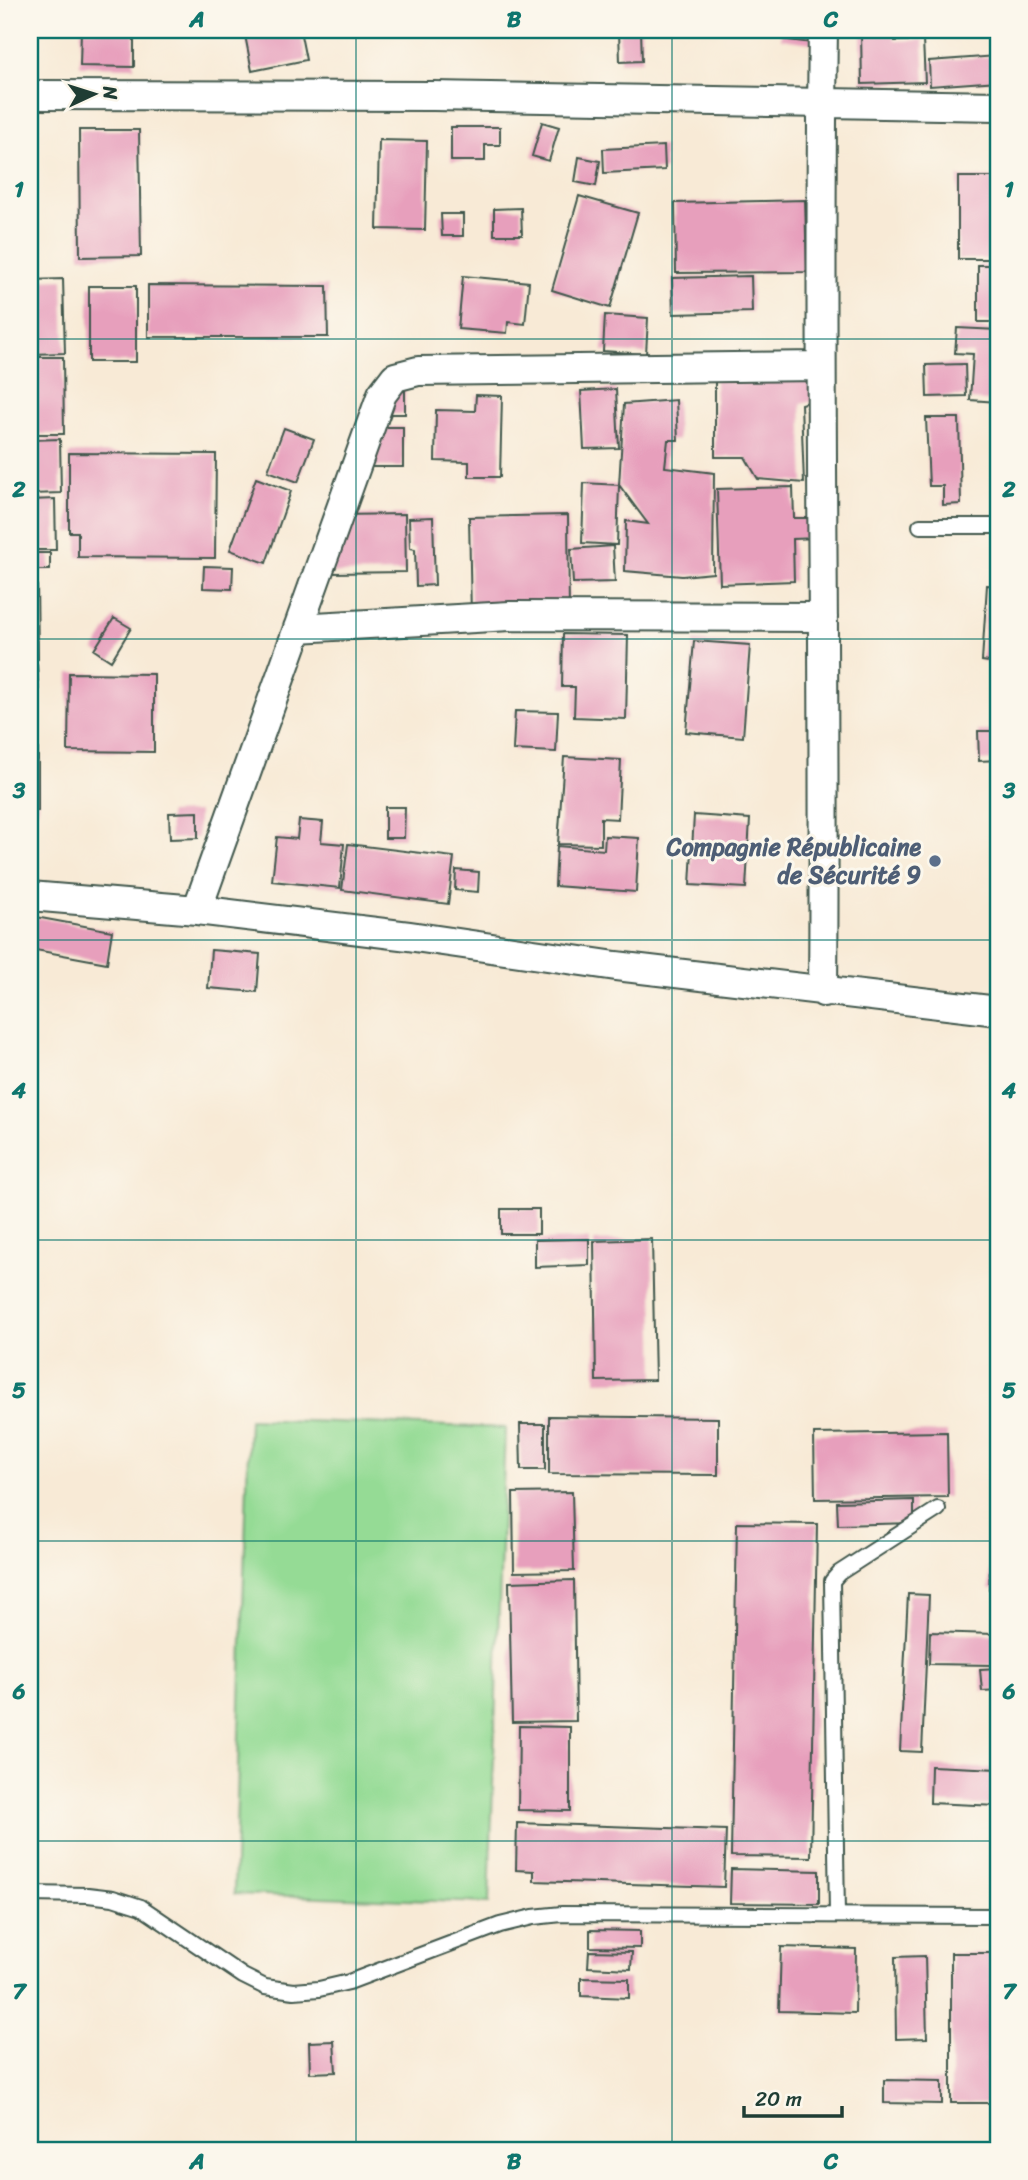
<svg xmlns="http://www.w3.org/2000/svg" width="1028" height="2180" font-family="Sriracha,sans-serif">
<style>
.green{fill:#95db95;stroke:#5a8c64;stroke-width:2}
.building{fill:#e79fbc}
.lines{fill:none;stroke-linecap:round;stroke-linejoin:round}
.service-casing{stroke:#40574c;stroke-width:18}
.minor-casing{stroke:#40574c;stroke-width:32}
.service{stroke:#fff;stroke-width:14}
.minor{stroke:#fff;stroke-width:28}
.grid{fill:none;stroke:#0f766e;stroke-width:2;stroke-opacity:0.55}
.service-dot{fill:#5c6f8a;stroke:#fbf7ec;stroke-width:2.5}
.labels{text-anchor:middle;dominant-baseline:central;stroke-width:6;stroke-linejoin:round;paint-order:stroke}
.service-label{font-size:24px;font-weight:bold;fill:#4e5e75;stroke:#fbf7ec;text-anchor:end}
.neatline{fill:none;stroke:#0f766e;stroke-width:2.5}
.grid-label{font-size:23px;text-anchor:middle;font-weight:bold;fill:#0f766e}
</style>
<rect width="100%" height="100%" fill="#fbf7ec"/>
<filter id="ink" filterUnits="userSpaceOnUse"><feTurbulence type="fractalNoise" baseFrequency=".0143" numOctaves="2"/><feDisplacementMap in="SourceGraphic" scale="14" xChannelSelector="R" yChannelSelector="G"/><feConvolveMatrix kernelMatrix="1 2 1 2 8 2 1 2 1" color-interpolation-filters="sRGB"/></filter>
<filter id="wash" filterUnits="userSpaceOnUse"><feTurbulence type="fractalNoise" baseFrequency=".00686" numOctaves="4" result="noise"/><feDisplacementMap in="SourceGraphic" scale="28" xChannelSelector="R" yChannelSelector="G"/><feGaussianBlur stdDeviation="1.57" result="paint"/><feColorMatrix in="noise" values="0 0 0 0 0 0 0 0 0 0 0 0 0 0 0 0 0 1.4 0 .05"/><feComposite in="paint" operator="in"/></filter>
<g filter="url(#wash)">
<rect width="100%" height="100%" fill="#f8ead6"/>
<!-- green -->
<path class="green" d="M249,1419L505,1428L489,1903L234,1894Z"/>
<g id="blocks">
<!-- building -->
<path class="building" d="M81,30H134V67L80,66Z
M244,30H300L306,60L252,71Z
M619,30H641L642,61L620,62Z
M781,30H813L811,43L781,39Z
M894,31L895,41L923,40L925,82L862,84L861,33Z
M997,56L998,81L930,86L929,61Z
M542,122L559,127L549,161L532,156Z
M451,127H500V145H485V161H451Z
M79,130H139L141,256L80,257Z
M379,140L427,141L425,230L377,229Z
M664,146L665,170L604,173L603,149Z
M579,157L600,161L596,186L575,182Z
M958,177H998V259H958Z
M579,196L638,213L610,308L552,290Z
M805,200L807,272L676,273L675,203Z
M521,208L522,235H494V209Z
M441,214H463V236H442Z
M978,265H998V322H978Z
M463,276L529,282L525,324L508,322L507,333L458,329Z
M751,276L752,312L673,314L672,278Z
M63,279L65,353L30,354V280Z
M148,285L327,286L328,337H148Z
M89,286H136V362H89Z
M605,315L648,318L646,354L603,351Z
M957,328L998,330V402L970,400L973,354L955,353Z
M30,357H63L64,434H30Z
M965,364L966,396L927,397L926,365Z
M816,375V400L801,404L804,483L758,479L745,457H715V376Z
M405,389V414H381V390Z
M616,389L619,448L584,449L581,391Z
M476,395L502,396L500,477H469V462L435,461L436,410L475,411Z
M676,400L678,440H668L665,467L714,473L713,573L682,576L625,571L626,521L648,524L619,485L617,545L582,543L584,483L619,485L624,404Z
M926,418H959L961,504L943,505V486H929Z
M371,427H403V467H370Z
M284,428L314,439L298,482L268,471Z
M60,439L61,493L30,494V440Z
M69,453L216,454L215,558L78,557V532H69Z
M256,478L291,491L266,563L230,550Z
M793,487L794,518H815L816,538L793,539L794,581L720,584L717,489Z
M55,499L56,550H30V500Z
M405,514L406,572L332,573L339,515Z
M568,515L569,614L471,616L469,517Z
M433,517L435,585L416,586L415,549L410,548L409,518Z
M613,546L615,582L573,583L571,549Z
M30,553H50V570H30Z
M204,566L233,567L232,589L203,588Z
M30,579H37L38,659H30Z
M987,585L998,586V663L982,661Z
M114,618L131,628L111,661L94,650Z
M563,634L628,635L626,719L574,717L575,687H562Z
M694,641L750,645L743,737L686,732Z
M30,664H37L40,711L30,712Z
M69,673L154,674V752L68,751Z
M515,711L558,712L556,752L513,750Z
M30,721H38V811H30Z
M978,731H998V760L979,761Z
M564,757L621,760L618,819L601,818V845L558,844Z
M385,807H405L404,838H385Z
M198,812V838L170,839L169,813Z
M694,815L750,819L746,888L690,885Z
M299,820L323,822L321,842L344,844L340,888L272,881L277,837L297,839Z
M605,836L639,838L636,892L555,886L557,846L604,850Z
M348,844L454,857L448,904L342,890Z
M456,870L479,872L478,892L455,890Z
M30,916L112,931L107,963L30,949Z
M211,950L260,954L257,992L208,988Z
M501,1209H539V1234H501Z
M589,1239V1265L535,1267V1240Z
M652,1239L655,1380L596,1381L594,1241Z
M549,1416L718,1418V1475L549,1474Z
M520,1424H545V1470H521Z
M947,1432L948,1497L815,1499L814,1434Z
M572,1492L574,1571L514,1572L513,1493Z
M914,1500V1523L838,1525L837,1502Z
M998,1513V1589H989L993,1514Z
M737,1523L817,1524L811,1857L731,1856Z
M574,1580L576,1721L512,1722L509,1582Z
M908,1594L929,1595L922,1752L900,1751Z
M995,1609H998V1643H994L993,1665L929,1664L930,1632L994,1634Z
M998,1668V1690L982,1691L980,1669Z
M519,1726L570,1727V1811L518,1810Z
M931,1766L998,1769V1806L930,1803Z
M517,1823L726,1830L724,1887L534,1881V1871L516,1870Z
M731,1869L819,1871V1904L730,1903Z
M590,1930L640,1931V1948L590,1947Z
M781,1947L856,1949L855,2013L779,2011Z
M589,1951L632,1952L631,1969L588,1967Z
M951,1953H998V2103H951Z
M925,1956L927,2038L896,2039L895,1957Z
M581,1978L629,1979V1998L581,1996Z
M334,2041L336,2072L310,2073L309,2042Z
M884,2080L942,2081V2104L884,2103Z"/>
</g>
</g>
<g filter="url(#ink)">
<use href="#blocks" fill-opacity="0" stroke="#40574c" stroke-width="2"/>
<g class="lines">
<defs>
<path id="service" d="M920,526H998
M30,1894L88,1895L113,1898L141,1907L243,1976L265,1987L294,1991L319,1989L349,1982L500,1925L533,1917L562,1914L998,1916
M837,1915L832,1581L839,1573L938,1509"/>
<path id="minor" d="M30,95L433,96L998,106
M298,628L510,616L823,617
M30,896L197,910L409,936L616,966L998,1011
M197,910L382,394L395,377L418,371L821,366
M823,992C826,671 818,350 823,30"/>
</defs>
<!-- service casing -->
<use href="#service" class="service-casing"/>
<!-- minor casing -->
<use href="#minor" class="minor-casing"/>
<!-- service -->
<use href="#service" class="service"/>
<!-- minor -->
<use href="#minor" class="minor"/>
</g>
</g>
<!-- grid -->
<path class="grid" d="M356,30V2150M672,30V2150M30,339H998M30,639H998M30,940H998M30,1240H998M30,1541H998M30,1841H998"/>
<!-- markers -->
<circle class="service-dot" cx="935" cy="861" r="7"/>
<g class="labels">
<!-- service labels -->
<g class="service-label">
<text x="921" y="847">Compagnie Républicaine<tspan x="921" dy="28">de Sécurité 9</tspan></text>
</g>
</g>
<!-- margin -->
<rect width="1028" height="2180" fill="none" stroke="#fbf7ec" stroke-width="77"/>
<!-- north arrow -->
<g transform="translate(94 94) rotate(86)" stroke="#fbf7ec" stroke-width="5" paint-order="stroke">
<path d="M0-5L12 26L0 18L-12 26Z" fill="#1f3d34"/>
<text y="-10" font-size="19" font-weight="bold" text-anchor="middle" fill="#1f3d34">N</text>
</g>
<!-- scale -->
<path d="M744 2106v10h98v-10" fill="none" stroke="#1f3d34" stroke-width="3.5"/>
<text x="755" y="2106" font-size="21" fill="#1f3d34" stroke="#fbf7ec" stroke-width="5" paint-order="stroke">20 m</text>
<rect x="38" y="38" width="952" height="2104" class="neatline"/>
<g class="grid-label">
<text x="197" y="27">A</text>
<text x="514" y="27">B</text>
<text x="831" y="27">C</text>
<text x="19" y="197">1</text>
<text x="1009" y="197">1</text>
<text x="19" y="497">2</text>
<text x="1009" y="497">2</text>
<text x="19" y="798">3</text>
<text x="1009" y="798">3</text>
<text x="19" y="1098">4</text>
<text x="1009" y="1098">4</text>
<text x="19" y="1398">5</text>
<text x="1009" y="1398">5</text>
<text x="19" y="1699">6</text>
<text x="1009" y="1699">6</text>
<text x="19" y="1999">7</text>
<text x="1009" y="1999">7</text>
<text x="197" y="2169">A</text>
<text x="514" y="2169">B</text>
<text x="831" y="2169">C</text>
</g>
</svg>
